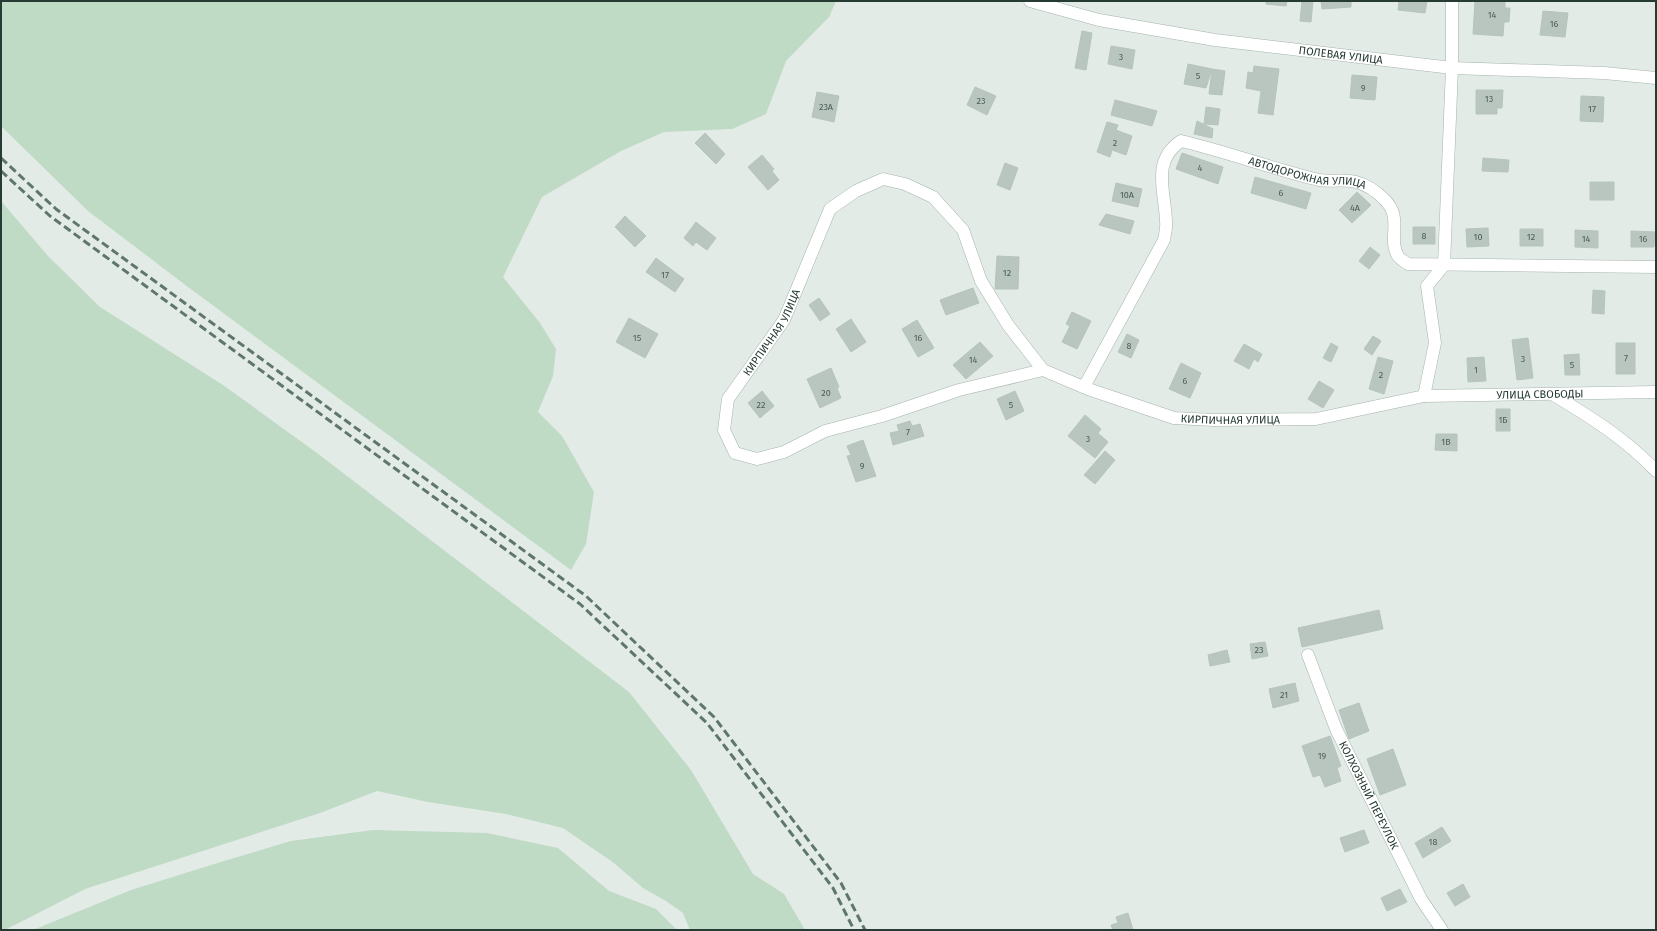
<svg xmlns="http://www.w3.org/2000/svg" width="1657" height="931" font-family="'Fira Sans',sans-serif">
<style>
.green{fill:#bfdac5}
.building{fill:#b9c6c0;stroke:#b6c4be}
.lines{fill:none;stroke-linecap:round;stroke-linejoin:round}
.street-casing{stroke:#a6b3ae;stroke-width:13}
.street{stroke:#fff;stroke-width:12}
.rail{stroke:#5f766f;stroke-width:3;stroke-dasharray:8 4;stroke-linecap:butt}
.labels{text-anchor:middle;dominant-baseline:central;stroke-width:4;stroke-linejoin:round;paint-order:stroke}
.number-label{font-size:9px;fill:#4a5e57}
.street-label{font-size:11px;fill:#253b34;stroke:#f3f8f6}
</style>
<rect width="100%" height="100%" fill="#e3ebe7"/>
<!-- green -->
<path class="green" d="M1,1H836L829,17L786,61L766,114L732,129L664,132L621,151L542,197L503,277L540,323L556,349L553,376L538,412L562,436L594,492L586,544L571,570L188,287L88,211L1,126Z
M1,201L48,256L100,307L223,385L317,453L629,692L691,770L753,874L784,894L805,930H690L683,913L666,901L643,888L614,863L563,828L506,814L428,802L377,791L320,813L85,889L5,930H1Z
M373,830L487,833L558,848L609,891L656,909L677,930H33L131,890L224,861L291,841Z"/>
<!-- building -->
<path class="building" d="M1266,1H1287L1286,6L1266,4Z
M1302,1H1313L1311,22L1300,21Z
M1321,1H1351V7L1322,9Z
M1399,1H1427L1425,13L1398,10Z
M1475,1H1505V8H1510L1509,22H1504L1503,36L1473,34Z
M1543,11L1568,13L1565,37L1540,35Z
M1082,31L1092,33L1086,70L1075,68Z
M1111,46L1135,50L1132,69L1108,64Z
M1188,64L1212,69L1206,88L1184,84Z
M1254,66L1279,69L1273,115L1258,113L1261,91L1246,88L1248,72L1253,73Z
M1212,69L1225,71L1222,95L1209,94Z
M1352,75L1377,77L1375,100L1350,98Z
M975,87L996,96L987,115L967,105Z
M1476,90H1503L1502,108H1497V114H1476Z
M817,92L839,96L834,122L812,117Z
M1581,96L1604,97L1603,122L1580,121Z
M1115,100L1157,111L1152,126L1111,115Z
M1206,107L1220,109L1218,125L1204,124Z
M1197,121L1213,129L1212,138L1194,134Z
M1107,122L1118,125L1116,130L1132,136L1126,155L1112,150L1110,157L1097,152Z
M705,133L725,154L716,164L695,143Z
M1182,153L1223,167L1218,184L1176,169Z
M762,155L774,169L772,171L779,180L768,190L748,167Z
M1483,158L1509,160L1508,172L1482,171Z
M1005,163L1018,168L1010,190L997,185Z
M1255,177L1311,193L1306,209L1251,193Z
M1590,182H1614V200H1590Z
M1116,183L1142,189L1138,207L1112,201Z
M1357,192L1371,205L1352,223L1339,210Z
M1106,214L1134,221L1130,234L1099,225Z
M625,216L646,236L635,247L615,227Z
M696,222L716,238L707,250L696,242L693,246L684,238Z
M1413,227H1435V244H1413Z
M1488,228L1489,246L1467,247L1466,229Z
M1520,229H1543V246H1520Z
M1575,230L1598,231V248L1575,247Z
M1631,231L1655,232L1654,247H1631Z
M1370,247L1380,255L1369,269L1359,261Z
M997,256L1019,257L1018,289H995Z
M656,258L684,279L675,292L646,272Z
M973,288L979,303L946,315L940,300Z
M1593,290L1605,291L1604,314L1592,313Z
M819,298L830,314L820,321L809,305Z
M1072,312L1091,321L1077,349L1062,342L1070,326L1066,324Z
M629,318L658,334L645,358L616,342Z
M851,319L866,342L851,352L836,329Z
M917,320L934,348L918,357L902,329Z
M1127,334L1139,340L1131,358L1118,352Z
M1373,336L1381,341L1372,355L1364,349Z
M1528,338L1533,378L1517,380L1512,340Z
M980,342L993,356L966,379L953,365Z
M1331,343L1338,347L1331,362L1323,358Z
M1616,343H1635V374H1616Z
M1244,344L1262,354L1258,362L1254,359L1249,369L1234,361Z
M1579,354L1580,375H1565L1564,355Z
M1378,357L1393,361L1384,394L1369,389Z
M1484,357L1486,381L1468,382L1467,358Z
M1181,363L1201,373L1190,398L1169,389Z
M831,368L839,387L837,388L841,398L820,408L807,379Z
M1319,381L1334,390L1323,408L1308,399Z
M762,391L774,406L760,418L748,403Z
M1015,391L1024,411L1006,420L997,399Z
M1496,409H1510V431H1496Z
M1085,415L1101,429L1098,433L1108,442L1095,458L1068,436Z
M910,421L912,426L920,424L924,436L893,445L890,433L899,431L897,425Z
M1436,434H1457V451L1435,450Z
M863,440L876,476L856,482L847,456L851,455L847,446Z
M1105,451L1115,460L1095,484L1084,475Z
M1379,610L1383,629L1302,647L1298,628Z
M1265,642L1268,656L1252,659L1250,644Z
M1227,650L1230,662L1210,666L1208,655Z
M1295,683L1299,701L1273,708L1269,689Z
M1359,703L1369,731L1349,739L1339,710Z
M1330,736L1341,766L1337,768L1341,781L1325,787L1320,775L1313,777L1302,746Z
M1393,749L1406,785L1380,795L1367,759Z
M1442,827L1451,841L1423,858L1415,843Z
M1364,830L1369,843L1345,852L1340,838Z
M1463,884L1470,897L1455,906L1447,893Z
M1400,889L1407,902L1387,911L1381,898Z
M1128,913L1133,930H1113L1111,925L1118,923L1116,917Z"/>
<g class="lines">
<defs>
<g id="street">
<path id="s1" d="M1030,1L1099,20L1215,40L1452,68L1604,73L1656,78"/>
<path id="s2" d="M1043,370L959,390L882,416L825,431L784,452L757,459L735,453L724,430L728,399L784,320L830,209L856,191L883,179L905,184L933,197L963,230L981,281L1008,325L1043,370L1088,389L1174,418L1214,420L1316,419L1424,396L1656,392"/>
<path id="s3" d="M1084,387L1164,240C1165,234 1167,227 1166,221C1165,191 1151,161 1181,141C1228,152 1273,169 1319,180C1331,182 1344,179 1356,182C1368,185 1376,191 1384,199C1404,218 1387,238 1398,256C1400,259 1405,262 1408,264L1656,267"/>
<path d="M1552,394C1589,416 1626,439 1656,471"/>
<path d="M1424,396L1435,343L1427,286L1444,265L1452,68V1"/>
<path id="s4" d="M1308,655L1336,729L1421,899L1442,930"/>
</g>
</defs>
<!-- street casing -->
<use href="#street" class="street-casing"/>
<!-- street -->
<use href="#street" class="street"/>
<!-- rail -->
<path class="rail" d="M1,158L56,209L586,596L714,717L841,883L865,930
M1,171L50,216L580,604L707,723L833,888L854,930"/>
</g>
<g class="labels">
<!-- number labels -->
<g class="number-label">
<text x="1492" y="15">14</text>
<text x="1554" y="24">16</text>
<text x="1121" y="57">3</text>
<text x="1198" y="76">5</text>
<text x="1363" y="88">9</text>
<text x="1489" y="99">13</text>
<text x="981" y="101">23</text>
<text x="826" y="107">23А</text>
<text x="1592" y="109">17</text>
<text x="1115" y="143">2</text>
<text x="1200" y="168">4</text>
<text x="1281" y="193">6</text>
<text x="1127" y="195">10А</text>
<text x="1355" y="208">4А</text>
<text x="1424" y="236">8</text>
<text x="1478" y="237">10</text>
<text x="1531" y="237">12</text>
<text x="1586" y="239">14</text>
<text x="1643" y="239">16</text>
<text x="1007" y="273">12</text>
<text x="665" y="275">17</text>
<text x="637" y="338">15</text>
<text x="918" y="338">16</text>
<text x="1129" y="346">8</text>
<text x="1626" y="358">7</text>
<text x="1523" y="359">3</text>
<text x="973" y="360">14</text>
<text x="1572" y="365">5</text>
<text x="1476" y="370">1</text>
<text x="1381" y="375">2</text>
<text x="1185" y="381">6</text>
<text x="826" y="393">20</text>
<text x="761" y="405">22</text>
<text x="1011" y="405">5</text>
<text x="1503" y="420">1Б</text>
<text x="908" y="432">7</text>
<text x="1088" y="439">3</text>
<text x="1446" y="442">1В</text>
<text x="862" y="466">9</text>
<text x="1259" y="650">23</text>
<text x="1284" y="695">21</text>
<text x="1322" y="756">19</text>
<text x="1433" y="842">18</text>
</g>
<!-- street labels -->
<g class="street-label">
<text stroke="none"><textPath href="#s1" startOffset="316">ПОЛЕВАЯ УЛИЦА</textPath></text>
<text stroke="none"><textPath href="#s3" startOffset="404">АВТОДОРОЖНАЯ УЛИЦА</textPath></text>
<text stroke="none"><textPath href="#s2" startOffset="460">КИРПИЧНАЯ УЛИЦА</textPath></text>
<text stroke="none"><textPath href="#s2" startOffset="1427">УЛИЦА СВОБОДЫ</textPath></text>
<text stroke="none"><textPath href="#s2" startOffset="1115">КИРПИЧНАЯ УЛИЦА</textPath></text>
<text stroke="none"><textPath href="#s4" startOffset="153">КОЛХОЗНЫЙ ПЕРЕУЛОК</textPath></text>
</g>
</g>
<!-- border -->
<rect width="1657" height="931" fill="none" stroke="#253b34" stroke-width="4"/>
</svg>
